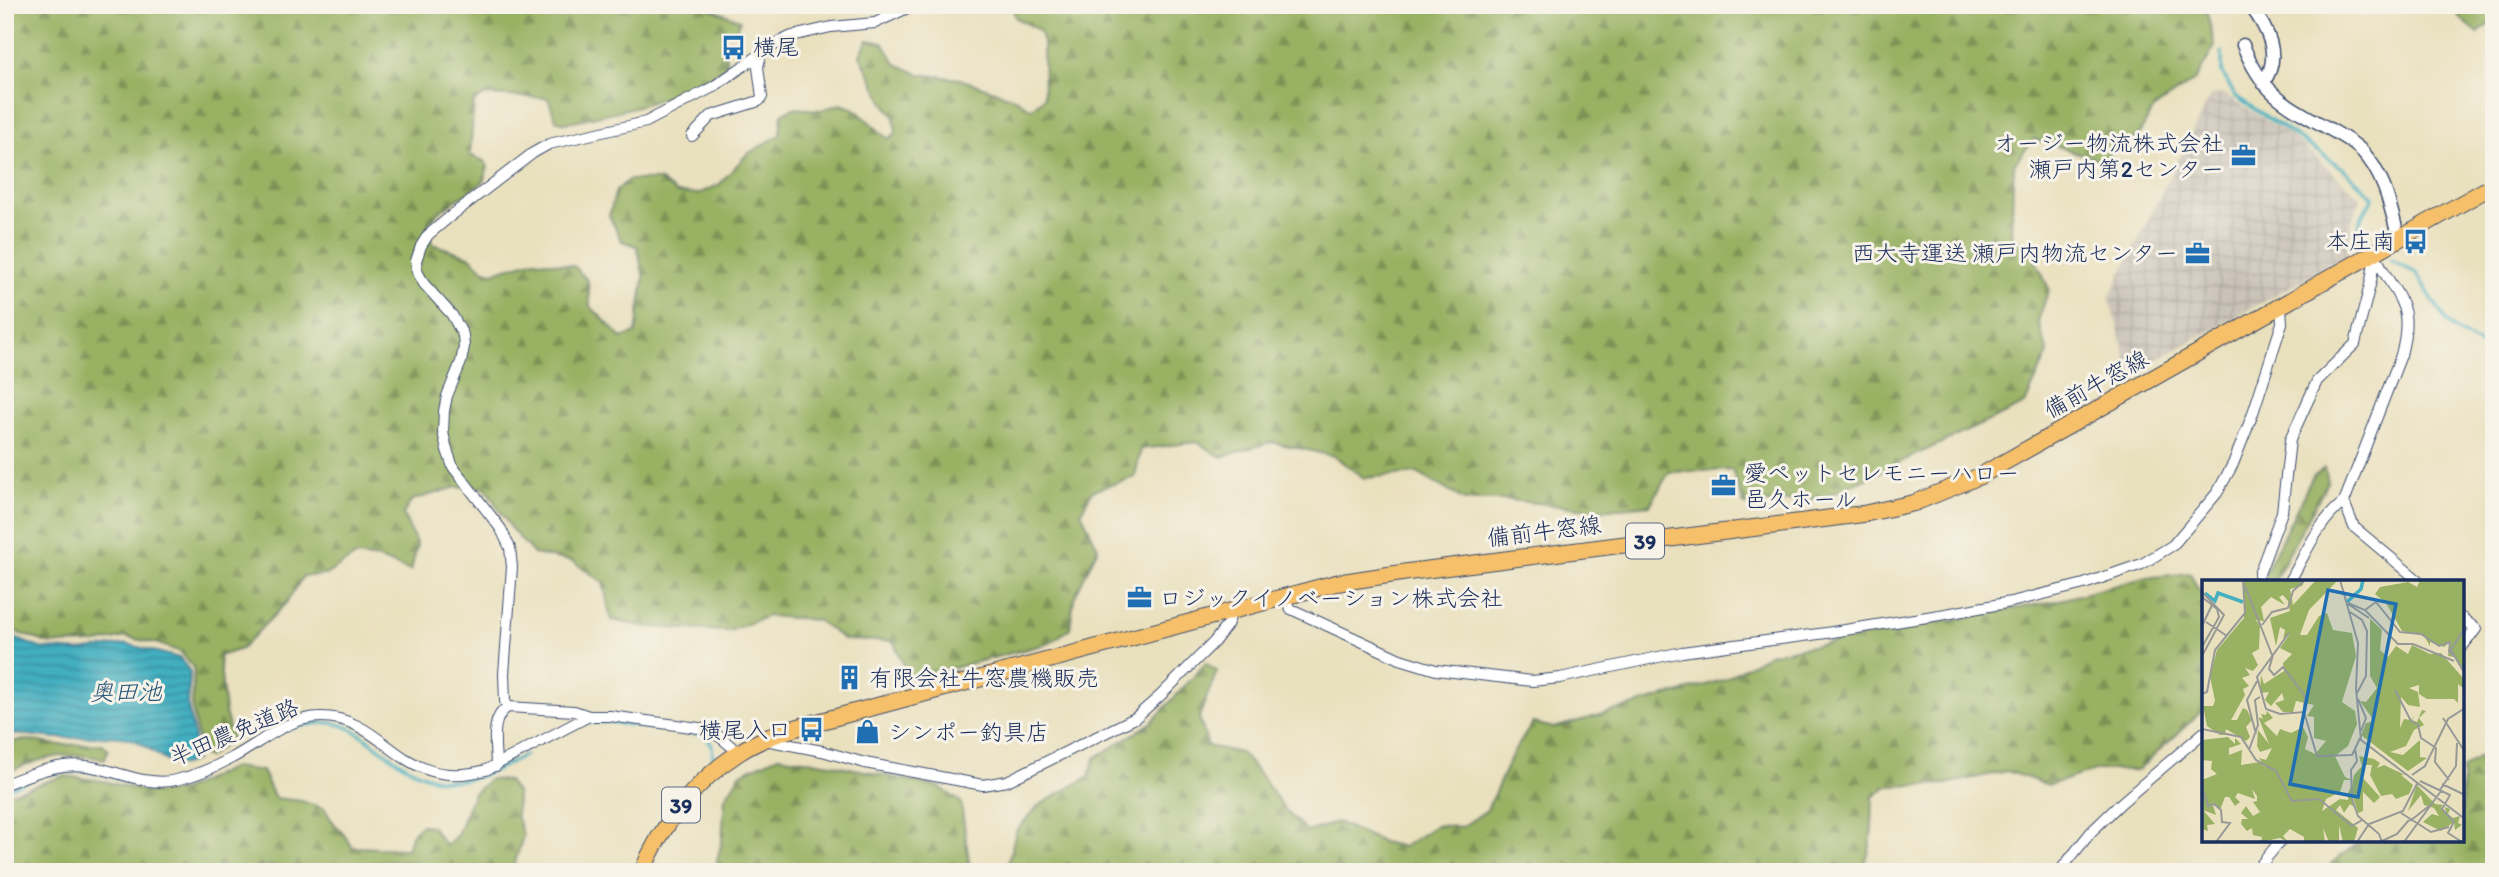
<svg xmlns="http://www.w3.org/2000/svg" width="2499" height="877" font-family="Itim,'Klee One',sans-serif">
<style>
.industrial{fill:url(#industrial-grid)}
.forest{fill:url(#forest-firs);stroke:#5a7060;stroke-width:2}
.water{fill:url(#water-rules);stroke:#2f6f8f;stroke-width:2}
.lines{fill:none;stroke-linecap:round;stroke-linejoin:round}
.stream{stroke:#43afc0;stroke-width:3.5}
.minor-casing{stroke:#3a4a6c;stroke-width:12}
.tertiary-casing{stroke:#3a4a6c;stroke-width:15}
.primary-casing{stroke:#3a4a6c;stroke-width:18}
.minor{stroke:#fff;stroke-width:10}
.tertiary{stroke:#fff;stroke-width:12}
.primary{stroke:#f6c06b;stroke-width:16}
.labels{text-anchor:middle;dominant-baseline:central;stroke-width:6;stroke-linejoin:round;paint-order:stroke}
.shield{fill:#f7f3e8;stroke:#5d6a87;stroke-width:2}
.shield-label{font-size:21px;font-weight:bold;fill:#1b2f5e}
.poi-label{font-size:23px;fill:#1b2f5e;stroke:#f7f3e8;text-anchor:start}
.street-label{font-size:23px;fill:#1b2f5e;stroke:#f7f3e8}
.water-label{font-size:24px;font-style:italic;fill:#27557b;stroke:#f7f3e8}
.inset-river{fill:none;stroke:#43afc0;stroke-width:3.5}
.inset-road{fill:none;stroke:#979997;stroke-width:2}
.view{fill:#1f6fb2;fill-opacity:0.15;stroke:#1f6fb2;stroke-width:3.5}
.inset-edge{fill:none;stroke:#1b2f5e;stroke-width:3.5}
</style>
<defs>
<pattern id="industrial-grid" width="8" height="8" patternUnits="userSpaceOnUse" patternTransform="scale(1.75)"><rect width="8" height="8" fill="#cac3b8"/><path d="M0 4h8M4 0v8" fill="none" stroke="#ada8a1"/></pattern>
<pattern id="forest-firs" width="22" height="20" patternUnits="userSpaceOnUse" patternTransform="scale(1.75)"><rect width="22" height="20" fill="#98b162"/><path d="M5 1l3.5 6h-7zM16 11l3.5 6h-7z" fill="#7b9054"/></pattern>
<pattern id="water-rules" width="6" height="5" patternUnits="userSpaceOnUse" patternTransform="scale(1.75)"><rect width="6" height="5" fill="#43afc0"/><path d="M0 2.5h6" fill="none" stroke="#378f9f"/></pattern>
</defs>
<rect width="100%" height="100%" fill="#f7f3e8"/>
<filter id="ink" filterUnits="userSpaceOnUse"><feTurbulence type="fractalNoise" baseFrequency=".0143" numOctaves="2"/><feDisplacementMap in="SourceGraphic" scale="14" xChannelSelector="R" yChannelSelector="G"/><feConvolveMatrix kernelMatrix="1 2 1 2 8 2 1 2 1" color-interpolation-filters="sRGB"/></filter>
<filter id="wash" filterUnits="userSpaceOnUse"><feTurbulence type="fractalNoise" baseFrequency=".00686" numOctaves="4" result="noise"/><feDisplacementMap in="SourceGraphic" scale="28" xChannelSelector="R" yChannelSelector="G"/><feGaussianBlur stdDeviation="1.57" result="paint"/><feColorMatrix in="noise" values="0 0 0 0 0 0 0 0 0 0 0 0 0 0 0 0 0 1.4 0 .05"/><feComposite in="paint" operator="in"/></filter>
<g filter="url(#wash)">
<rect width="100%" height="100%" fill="#e9e0bd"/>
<!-- industrial -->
<path class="industrial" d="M2224,94L2293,137L2361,198L2353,218L2346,256L2131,374L2109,298L2211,95Z"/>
<!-- forest -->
<path class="forest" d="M5,5H701L740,20L736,30L723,34L727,66C677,100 622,111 564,123L556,120L548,98L486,95L474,101L470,155L484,161L488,167L483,182L437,213L428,225L432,244L469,256L484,270L493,272L535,260L574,266L588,281L590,306L622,338L636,333L644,278L637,246L622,241L609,216L616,191L628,180H659L677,193L698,194L719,185L747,154L780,135L782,114L793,108L821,110L841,104L855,109L888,139L896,133L894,117L883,101L860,55L868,40L883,43L896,64L919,74L960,79L1014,98L1031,109L1044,98L1043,42L1039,30L1016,18L1011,5H2205L2215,46L2196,79L2154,108L2138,136L2101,160L2034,139L2014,164L2011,234L2033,255L2049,289L2038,321L2048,353L2025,404L1823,498L1744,505L1732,470L1669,472L1650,505L1599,510L1510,500H1465L1417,473L1364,478L1334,456L1271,442L1221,457L1197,442L1141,449L1135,477L1092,491L1081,512L1098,548L1074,598L1070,628L1050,643L910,679L893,641L845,640L817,620L768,616L729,631L648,627L611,620L603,582L572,561L534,554L512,530L485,487H457L412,500L403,514L417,545L411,571L379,559L356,556L325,575L303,576L287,602L241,649L219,656L225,712L232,739L208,757L200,753L192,708L194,669L181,652L159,644L126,637L97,643L51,644L16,632L5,622Z
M2455,5H2494V21L2478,33L2459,17Z
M2325,468L2328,481L2274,581H2261L2313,476Z
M2190,573L2199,591L2203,593V710L2138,770H2097L2048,785L2007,771L1946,784L1887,786L1873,797C1872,817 1874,861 1857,872H1006L1016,831L1038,806L1089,776L1095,758L1151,723L1206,663L1217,671L1199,717L1208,746L1241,753L1262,777L1284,809L1307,832L1337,822L1382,842L1403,847L1436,825L1462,827L1487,810L1512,755L1533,723L1554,728L1723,680L1769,654L2056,601L2144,578Z
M2494,738V872H2325L2333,862L2362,840H2462V769L2486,752Z
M28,740L57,745L103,744L108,750L105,759C63,751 43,757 5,773V742Z
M778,756L831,764L939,787L961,802L970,869L973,872H714L722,841L725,798L741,773Z
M233,767L262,771L275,798L302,801L325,809C333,827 344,830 352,847L407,849L412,833L421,825L431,826L446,846L457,835L473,794L490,779L508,781L517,794L516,815L523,836L512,872H420L415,862L383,861L363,872H291L285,867L261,866L255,872H5V795L64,776L103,781L152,793L182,791Z"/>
<!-- water -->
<path class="water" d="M5,630L12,637L40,648L79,651L127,644L180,658L190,672L188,707L194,736L195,760C170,777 156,748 134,740C111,732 83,739 59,738C40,737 24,733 5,735Z"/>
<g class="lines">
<!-- stream -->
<path class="stream" d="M2222,52V72L2235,96L2344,169L2373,197L2360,220L2357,251
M2391,260L2416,273L2446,321L2459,333L2494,353
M585,723L608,722L704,735L712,745L713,760
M292,727C308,725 325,720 341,725C358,730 372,743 386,753C440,793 470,786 525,755
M47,774C59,772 72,770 85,771C126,776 153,798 196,779
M5,789L29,780"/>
</g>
</g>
<g filter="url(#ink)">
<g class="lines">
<defs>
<path id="minor" d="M692,136L711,116L759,101L762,97L758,67L761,54
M2344,502L2354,527L2419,581
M2259,574L2282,512L2290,440L2317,381L2355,344L2371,281L2375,255
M2290,581C2306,553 2318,522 2344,502L2401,355C2415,299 2395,300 2375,254
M1284,597L1291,609L1400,659L1436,670L1532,681L1560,678L1682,652L1826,633L1946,614L2011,602L2084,584L2142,564L2173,545L2217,493L2233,464L2252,416L2282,323L2281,307
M2462,618L2476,629L2462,647
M589,716L574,711L508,707L505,701L504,674L512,567L510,548L501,529L453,467L447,450L443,432L444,411L447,396L461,362L464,347L463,335L452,315L424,284L417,271L416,261L421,246L428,235L452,215L533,153L549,144L646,122L713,87L777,43L792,36L831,27L875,23L914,5
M765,740L822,751L865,763L983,785L1007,781L1135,718L1160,696L1214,642L1227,625L1232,612
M496,766C496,746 489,718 508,707
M5,784C32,774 58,762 87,766C117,770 145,787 176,780C194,776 213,768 230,759C260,744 286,717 321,717C387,717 400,793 486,770L589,716H610L706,729L720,737L738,752
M2059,872L2091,832L2121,803L2203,733
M2255,872L2281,840"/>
<path id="tertiary" d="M2250,5C2267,28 2283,56 2263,83
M2243,45C2262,93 2283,103 2326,127C2338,134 2352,141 2362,151C2385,175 2391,209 2399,240"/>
<path id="primary" d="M642,872C661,825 697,779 740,752C758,740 778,733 799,727L1336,583L1408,572L1863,514L1914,503L1980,476L2494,185"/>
</defs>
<!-- minor casing -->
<use href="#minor" class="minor-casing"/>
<!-- tertiary casing -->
<use href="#tertiary" class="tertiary-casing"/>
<!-- primary casing -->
<use href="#primary" class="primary-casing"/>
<!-- minor -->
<use href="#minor" class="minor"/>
<!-- tertiary -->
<use href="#tertiary" class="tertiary"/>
<!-- primary -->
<use href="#primary" class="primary"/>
</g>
</g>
<!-- icons -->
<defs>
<symbol id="bus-bare" viewBox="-9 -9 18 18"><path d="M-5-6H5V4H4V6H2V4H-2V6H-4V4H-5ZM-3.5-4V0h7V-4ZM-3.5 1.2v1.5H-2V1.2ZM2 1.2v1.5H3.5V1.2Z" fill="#1f6fb2" stroke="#f7f3e8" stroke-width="2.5" paint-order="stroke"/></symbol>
<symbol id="office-bare" viewBox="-9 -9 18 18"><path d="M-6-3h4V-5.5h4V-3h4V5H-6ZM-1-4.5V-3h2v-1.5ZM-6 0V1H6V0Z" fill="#1f6fb2" stroke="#f7f3e8" stroke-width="2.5" paint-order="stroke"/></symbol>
<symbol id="building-bare" viewBox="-9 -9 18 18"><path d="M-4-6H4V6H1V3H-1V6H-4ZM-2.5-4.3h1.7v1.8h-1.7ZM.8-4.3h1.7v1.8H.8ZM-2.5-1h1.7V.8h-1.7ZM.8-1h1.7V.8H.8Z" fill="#1f6fb2" stroke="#f7f3e8" stroke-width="2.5" paint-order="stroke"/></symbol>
<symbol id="shop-bare" viewBox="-9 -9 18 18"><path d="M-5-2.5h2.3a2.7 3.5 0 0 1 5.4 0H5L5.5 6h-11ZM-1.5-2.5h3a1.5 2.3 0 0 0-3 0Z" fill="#1f6fb2" stroke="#f7f3e8" stroke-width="2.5" paint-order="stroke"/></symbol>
</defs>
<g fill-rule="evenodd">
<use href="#bus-bare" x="716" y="30" width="35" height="35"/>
<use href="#office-bare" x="2226" y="138" width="35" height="35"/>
<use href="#bus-bare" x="2398" y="224" width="35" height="35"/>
<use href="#office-bare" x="2180" y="236" width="35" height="35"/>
<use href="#office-bare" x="1706" y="468" width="35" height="35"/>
<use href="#office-bare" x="1122" y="580" width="35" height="35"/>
<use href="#building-bare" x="832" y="660" width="35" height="35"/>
<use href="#bus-bare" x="794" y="712" width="35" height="35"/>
<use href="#shop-bare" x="850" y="714" width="35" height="35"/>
</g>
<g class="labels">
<!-- shield labels -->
<g class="shield">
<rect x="1626" y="523.5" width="38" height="35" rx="5"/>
<rect x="662" y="787.5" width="38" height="35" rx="5"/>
</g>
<g class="shield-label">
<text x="1645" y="541">39</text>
<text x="681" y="805">39</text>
</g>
<!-- poi labels -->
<g class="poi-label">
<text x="753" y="47">横尾</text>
<text x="2224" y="143" text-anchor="end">オージー物流株式会社<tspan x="2224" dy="26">瀬戸内第2センター</tspan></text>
<text x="2395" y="241" text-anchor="end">本庄南</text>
<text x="2178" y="253" text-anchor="end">西大寺運送 瀬戸内物流センター</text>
<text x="1744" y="473">愛ペットセレモニーハロー<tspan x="1744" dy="26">邑久ホール</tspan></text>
<text x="1159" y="598">ロジックイノベーション株式会社</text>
<text x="869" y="678">有限会社牛窓農機販売</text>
<text x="791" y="730" text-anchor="end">横尾入口</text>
<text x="888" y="732">シンポー釣具店</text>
</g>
<!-- street labels -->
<g class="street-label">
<text transform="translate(2096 384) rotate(-29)">備前牛窓線</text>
<text transform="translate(1544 531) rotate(-7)">備前牛窓線</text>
<text transform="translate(234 732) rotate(-23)">半田農免道路</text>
</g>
<!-- water labels -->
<g class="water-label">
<text x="126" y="691">奥田池</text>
</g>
</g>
<!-- overview -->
<g transform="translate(2202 580)">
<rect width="262" height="262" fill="#e9e0bd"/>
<path d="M42,0H103L100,6L88,9L91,25L114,0H136L107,30L98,55H105L117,36L125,33L131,50L150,53L154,76L140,122L153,131L155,144L146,166L133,176L143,197L150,200H142L138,212L124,219L120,231L138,219L146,220V213L149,207L152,227L148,224L142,233L138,225L134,230L156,248L152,262H141L137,245V262H127L121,248L123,262H102V257L88,249L81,256L86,262L78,258L59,262L60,257L51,255L50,248L45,251L39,244L40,239H46L39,233L44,226L51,236L58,232L51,222L55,221V216L50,209L53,219L36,213L33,217L38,222L33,226L27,217H23L18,230L10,222L14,235L1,230L13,244L5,245L6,251L0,249V200L15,194L9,189L10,181L0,180V160L26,157L33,164V158L39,164L27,168V175L40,170L39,185L58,182L63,187L57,178L64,180L70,168L58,172L55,166L56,150L67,164L52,126L56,137L61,139L59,134L64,135L65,131L71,138L62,143L75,156L78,149L89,153L101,147L106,157L103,169L113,174L124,161L112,158V137L105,136L112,125L94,121L91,132H81L73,123L82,120L80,113L69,126L63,120L67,112L58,113L59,95L62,104L82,91L81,83L90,74L78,68L88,54L81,60L83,50L78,47L74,66L68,38L88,31L86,21L81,15L77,17L83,25L69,17L59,27L62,41L53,40L58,44L57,69L50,73L56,85L51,91L43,88L48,95L40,98L47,106L41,109L43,115L29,140H35L41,128L45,130L50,140L44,147L48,157L44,161L24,149L23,155H18L5,146L1,126H11L13,121L8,96L15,70L42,38ZM218,0H262V92L252,77L246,76L249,61L242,67L228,62V66L222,56L200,51L184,23L173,14L178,7L206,2L215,7ZM160,31L180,50L178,70L186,77L194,66L206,74L210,65L228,74L239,73L262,99V109L256,104V123L252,119H225L217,114V105L207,108L216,112L218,127L206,125L199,117L198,148L202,139L209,140L213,135L210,140L215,142L220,130L224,131L217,138L222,145L212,150L204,166L188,172L201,175L218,160V177L225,178L206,191L159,155L164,143L172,141L158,121L164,122L175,108L168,96V39ZM157,176L172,179L178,183L175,188L182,185L203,195H199L211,205L207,214L194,219L190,214L179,216L168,195L170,185H162L160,197L178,217L172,223L161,212V231L156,233L149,211L152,195L160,186ZM215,205L233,224L241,225L239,228L244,233L243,227L248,229L246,234L251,238L258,236L256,243L260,245L253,250L252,242L239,251L221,242L230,234L237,236L232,228L222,225L219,215L206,231Z" fill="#98b162"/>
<path class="inset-river" d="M3,13L13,21L16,13L41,22M145,22L159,9L161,0"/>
<path class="inset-road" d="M138,0L156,63L154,109L159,160L263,239M43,6L70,75M0,12L22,35L0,76M0,17L15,29L17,37L0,67M146,23L163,30L196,64H211L252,81M146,24L167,38M163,30L174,22L198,52L219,54L237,66L248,62L247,72L254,77M148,32L160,40L165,51L164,96L155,113M4,42L25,56M60,45L70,32L86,28L91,11L103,0M0,46L10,25M263,47L249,70L263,94M87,53L71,75L67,89L72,95L81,87L103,116L102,128M71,75L55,97L64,129L78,134L102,132L115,176L150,175L153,169M193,110L209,141L216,145L219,158L234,168L233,182L247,200M0,114L5,112L13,70L43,33L41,0M156,119L164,138L159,151M241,138L263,172M0,149L39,157L54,180L74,191L90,221L117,219L150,246L160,240M54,154L45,120L55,101M158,158L153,169L155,181L149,190L150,219L156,236L177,254L180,262M47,170L56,145L53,120L58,117M210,195L223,186L246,139L263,128M218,201L248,215L240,229L252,242L246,253L260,262M240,204L263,215M0,207L6,226L12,224L19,230L20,242L28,243L14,262M238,210L254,186L255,163M199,233L229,252L247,247M208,241L227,226M180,261L195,254L207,240M155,262L167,244L201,231L216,202M202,262L239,211"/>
<path class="view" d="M126,10L194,24L156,217L88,204Z"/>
<rect width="262" height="262" class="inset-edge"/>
</g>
<!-- margin -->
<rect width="2499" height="877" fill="none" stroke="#f7f3e8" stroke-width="28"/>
</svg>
